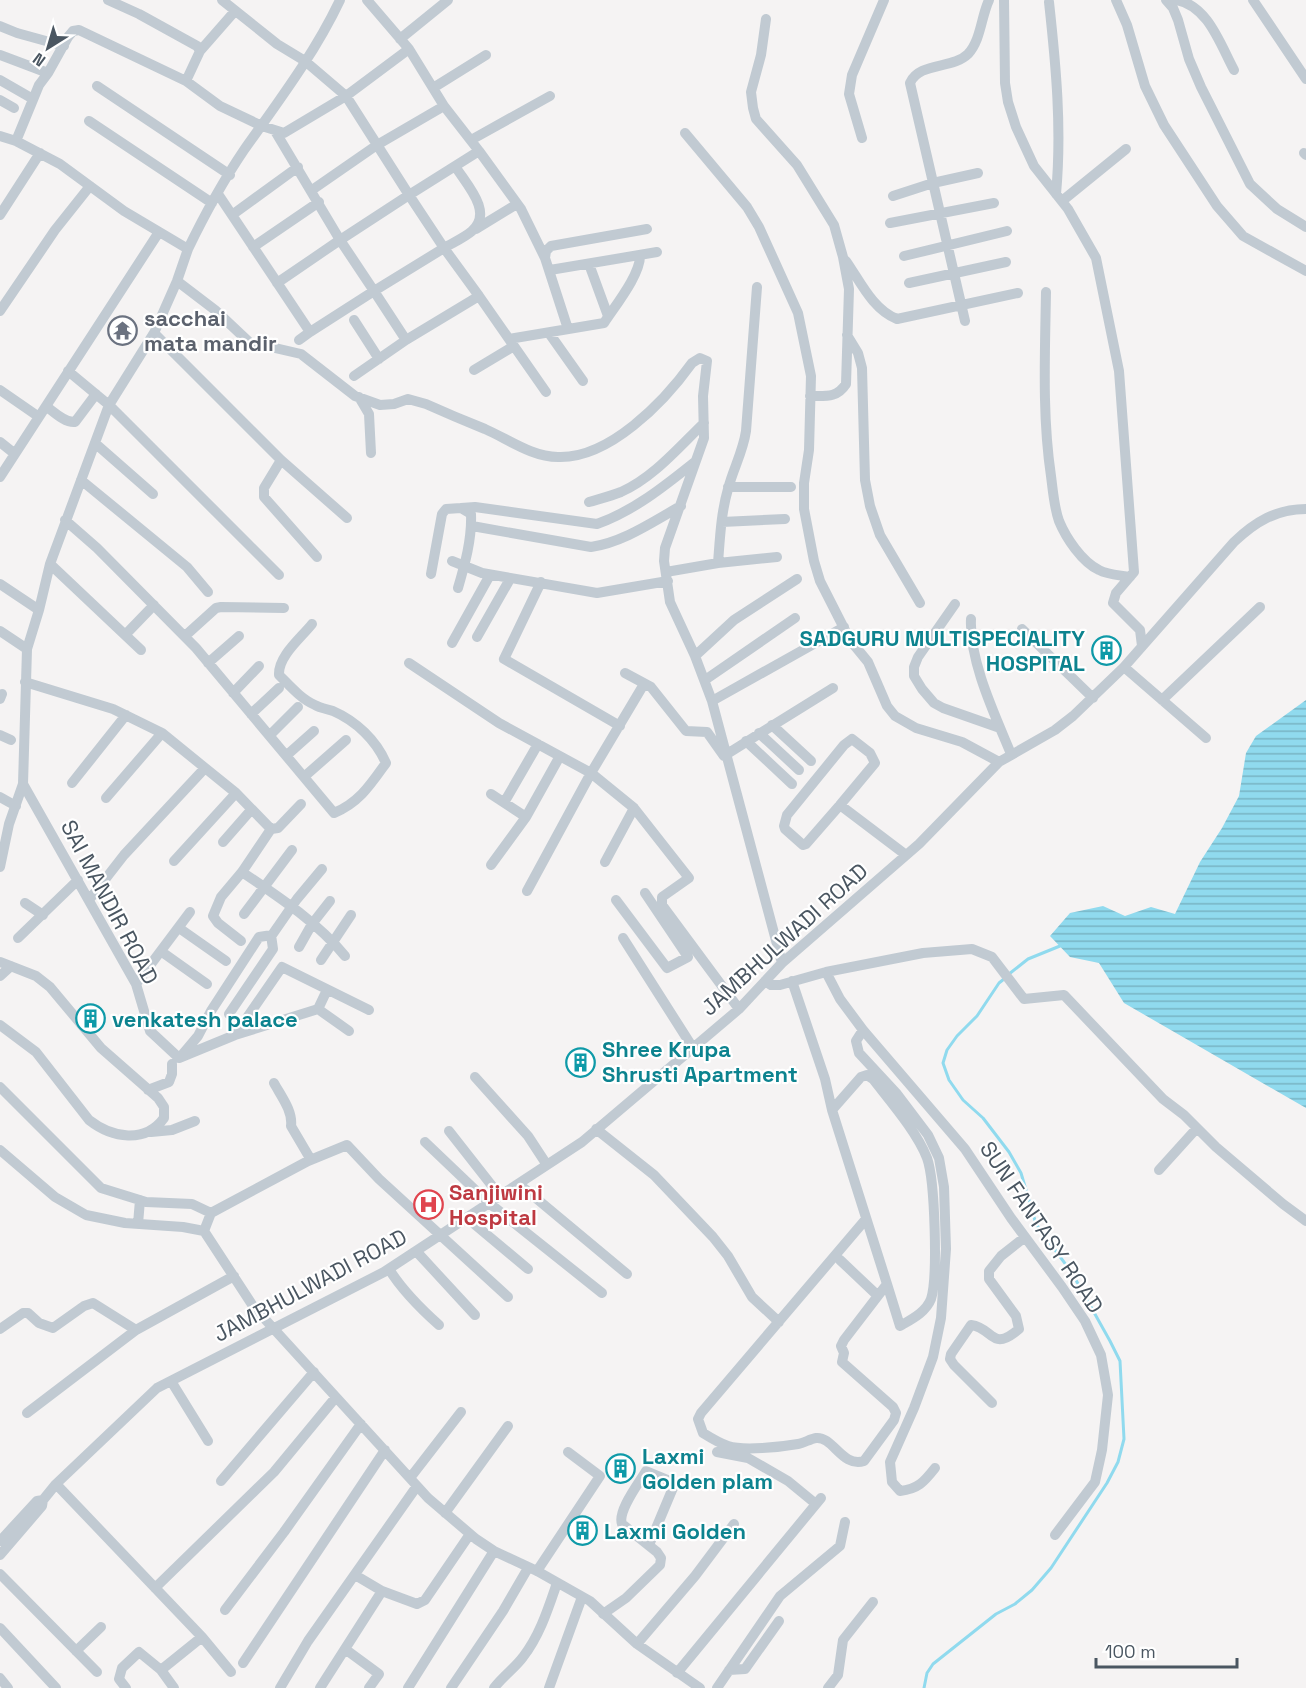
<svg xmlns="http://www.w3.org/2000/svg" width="1306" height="1688" font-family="'Space Grotesk',sans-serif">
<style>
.water{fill:url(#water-rules)}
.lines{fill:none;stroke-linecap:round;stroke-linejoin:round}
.stream{stroke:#90daee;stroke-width:3}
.minor{stroke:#c1cad2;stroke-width:10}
.labels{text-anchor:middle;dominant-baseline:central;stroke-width:4.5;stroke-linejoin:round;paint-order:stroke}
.worship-label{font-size:22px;font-weight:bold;fill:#5b616d;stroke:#fff;text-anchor:start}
.culture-label{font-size:22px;font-weight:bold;fill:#0d838f;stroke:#fff;text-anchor:start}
.street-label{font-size:22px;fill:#4a5661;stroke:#fff}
.health-label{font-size:22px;font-weight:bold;fill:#be3a42;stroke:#fff;text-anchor:start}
</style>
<defs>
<pattern id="water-rules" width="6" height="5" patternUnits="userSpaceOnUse" patternTransform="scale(1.5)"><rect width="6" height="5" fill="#90daee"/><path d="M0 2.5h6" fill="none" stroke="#78b4c4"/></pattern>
</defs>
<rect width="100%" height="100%" fill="#f5f3f3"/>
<!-- water -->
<path class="water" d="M1306,700V1108L1124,1003L1099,963L1070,957L1050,936L1070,913L1103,906L1125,916L1151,907L1175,914L1200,862L1222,828L1239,796L1246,753L1256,736Z"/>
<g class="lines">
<!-- stream -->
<path class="stream" d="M1009,974L1028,959L1060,946
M924,1688L927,1673L933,1664L996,1614L1015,1604L1032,1590L1051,1568L1107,1483L1118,1462L1124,1439L1120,1361L1110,1341L1072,1273L1036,1224L1021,1173L1009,1152L983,1118L963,1100L949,1080L943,1063L947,1050L957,1036L977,1016L999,983L1004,979"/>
<!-- minor -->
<path class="minor" d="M108,0L139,14L197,46L200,51L186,81
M222,0L277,44L305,61L346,96L409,195L479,151L444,106L409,49
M1004,0L1005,83L1008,102L1016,127L1034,166L1068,209L1096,258L1119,371L1134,572L1116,593L1113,603L1140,630L1142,646
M1116,0L1127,25L1145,86L1164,125L1217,206L1243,236L1306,271
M1166,0L1173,8L1178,20L1189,59L1201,87L1250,184L1277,209L1306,227
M1177,0C1208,6 1220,44 1234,70
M1253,0L1306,79
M1049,2C1056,66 1062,129 1056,194
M766,19L761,55L751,92L753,108L756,119L797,165L834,225L843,257L849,289L846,384C837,398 826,396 810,396
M0,26L17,33L64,46
M400,39L448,0
M200,51L235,11
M0,55L48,73
M0,80L33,99
M97,86L230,175
M433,88L486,55
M0,100L14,108
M89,121L212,203
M275,131L340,240L277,283
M685,133L747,207L759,227L798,313L811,376L809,450L804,483V509L814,561L820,581L850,640L868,662L887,706L895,716L916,728L962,742L999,762
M0,136L16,141L60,164L124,211L188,249L177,281L154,333L109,405L50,564L39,610L27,649L23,784L9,824L0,867
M862,138L849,94L852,75L884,0
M471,140L550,96
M16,141L39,85L48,73L68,37L73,31L79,30L186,81L220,106L262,126L284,133L346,96L409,49L367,0
M479,151L521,209L545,258
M1304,153L1306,155
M312,190L377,145L444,106
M218,194L310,332L374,291L406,340L479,296L444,248C452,243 464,238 472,231C494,212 466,184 455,166
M409,195L444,248L374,291L340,240Z
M893,196L933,183L978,173
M1062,201L1126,149
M0,215L40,153
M232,215L298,167
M890,223L994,203
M476,229L517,204
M253,247L319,202
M188,249C204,216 223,181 244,150C278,102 315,53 340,0
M904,256L1007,231
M846,261C860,281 873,310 897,319L1018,293
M589,264L608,316
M550,270L657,252
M177,281L215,310L249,342L301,354L355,396L380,405L394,404L408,399L426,404C446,413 465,421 485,429C508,439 532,457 558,457C609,459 664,402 692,363L700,358L707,361L703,396L704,438L665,548L664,561L670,602L695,656L712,701L782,963
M909,283L1006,262
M1046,292C1045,354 1042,415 1051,476C1053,491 1054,507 1059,521C1066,538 1082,562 1099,570C1108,575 1119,575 1130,577
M479,296L546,392
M0,311L55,230L90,186
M354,320L379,359
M965,321L910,83C919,62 953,69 968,54C981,40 981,17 989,0
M568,329L545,258L546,251L551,246L647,229
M154,333L281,460L347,518
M549,333L583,381
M847,335L858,353L862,368L865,480L870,506L880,535L920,603
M509,339L604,323C615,306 641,274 640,255
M299,340L310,332
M474,370L514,346
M68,371L109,405L279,575
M354,376L406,340
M0,390L39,417
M359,397L369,414L371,453
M46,406C54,412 65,423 75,422L96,394
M0,442L15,454
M96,444L153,494
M281,460L264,488V497L317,557
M0,477L159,232
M81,480L187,567L208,592
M728,487H791
M589,502C599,499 611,496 621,492C653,478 679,447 704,423
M461,508L475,507L597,524C634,511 666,485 696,461
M65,520L97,548L196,648L334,813C359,803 371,784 386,763C376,740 356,721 333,711C327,709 320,708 315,705C301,699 290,686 279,675C278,656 301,638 312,624
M722,522L785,519
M472,526L591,547C624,542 652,522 681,506
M452,561L482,573L597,593L668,581
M718,563C720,538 721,513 728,489C733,469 743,452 746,431L757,287
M50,564L141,650
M666,572L718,563L777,557
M431,574L442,514L446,509L461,508L471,514C472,539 465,564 458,588
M541,582L504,659L620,726
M0,584L39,610
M955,604L918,657L914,667V676L922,689L934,703L943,708L1000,728
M971,619C969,661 995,715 1011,754
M1022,629L1093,698
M0,631L27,649
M126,634L154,605
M185,636L216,608L221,607L284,608
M477,637L510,579
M452,643L490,575
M695,656L734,620L797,579
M208,663L239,636
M409,663L499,723L591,773L634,808L689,878L662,897V905L739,1009
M1124,667L1206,738
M625,673L651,687L686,731L707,732L724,756
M705,680L795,618
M25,682L113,709L162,733L236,793L271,829L242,872L221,897L213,916L218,923L241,941
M233,693L259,666
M0,699L2,694
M1162,700L1260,607
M712,701L844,627
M251,714L279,688
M772,725L811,761
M759,733L799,770
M0,735L11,740
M270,735L298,707
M746,741L792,784
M727,754L833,688
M287,755L314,731
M305,776L346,740
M72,783L126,715
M23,784L136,984L150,1031L179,1058L235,1035L318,1009L327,990
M0,797L16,806
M106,798L162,733
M505,801L538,744
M840,805L875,763L870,753L852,739L844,745L787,815L784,826L785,829L803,845L806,844L840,805L906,855
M526,817L560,756
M271,829L278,828L301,804
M223,842L251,810
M174,861L236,793
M605,862L634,808
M491,865L526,817L491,794
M242,872C279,897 317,922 345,956
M527,891L591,773L644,684
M89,900L124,855L205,768
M616,900L667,968L688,957L645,893
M25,903L43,915
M244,914L292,850
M179,928L226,961
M18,938L78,880
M623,938L693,1048
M299,947L312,924L330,901
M162,952L207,984
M321,960L351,915
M0,962L36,976L50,987L101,1048L158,1098L164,1107V1118C145,1144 112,1138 89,1120L36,1052L0,1025
M826,972L840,999L863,1030L965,1149L1011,1218L1062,1287L1085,1321L1101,1355L1108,1395L1102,1450L1095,1482L1055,1535
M0,976L11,966
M765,981L771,985H780L826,972L923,953L972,949L992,957L1024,999L1064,995L1163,1099L1184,1115L1216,1147L1283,1204L1306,1221
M792,981L825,1079L832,1110L887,1284L844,1340L841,1346L844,1353L842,1362L893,1407L896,1413L894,1420L864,1461C842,1468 833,1436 816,1438C810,1439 804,1443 798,1444C781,1447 743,1451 728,1446C719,1443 711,1438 703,1433L698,1419L701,1413L866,1219
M136,984L190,912
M318,1009L349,1031
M229,1014L273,949L271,935
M863,1030L856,1041L859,1053L897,1094L928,1135L939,1158L944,1187L946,1249L941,1318L933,1357L914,1408L890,1462L892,1482L900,1491C918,1489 924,1482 935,1468
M235,1035L282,967L369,1010
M182,1055L198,1036L211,1011L259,937L272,935L297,899L322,869
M475,1077L528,1136L547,1165
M274,1083C281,1096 293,1111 291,1126L311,1160
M0,1087L101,1188L146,1202L192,1204L211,1213
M148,1090L169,1082L172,1074V1064
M832,1110L861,1077L867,1075L873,1079C890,1101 917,1132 927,1158C935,1180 938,1278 931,1299C926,1312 912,1319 900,1326L887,1284
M596,1129L654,1175L713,1237L728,1256L752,1297L779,1322
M449,1131L500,1196
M151,1132L172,1130L195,1121
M425,1142L489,1203L602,1293
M0,1150L55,1197L86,1215L125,1223L183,1227L204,1231L253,1306L428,1498L476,1539L494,1551L537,1571L590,1601L637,1644L700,1688
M1159,1170L1197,1128
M519,1184L627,1274
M467,1218L528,1269
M138,1224L140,1200
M204,1231L211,1213L308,1161L347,1145L379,1179L508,1297
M416,1251L475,1315
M840,1260L877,1295
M389,1269C402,1290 420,1308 439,1325
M0,1329L23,1313H28L39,1323L53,1328L84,1306L93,1303L136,1330L234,1276
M171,1381L208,1441
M992,1403L954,1365L950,1359L951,1354L971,1325C994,1328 991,1353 1019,1329L1016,1316L989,1279V1271L1001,1256L1025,1237
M27,1413L136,1330
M717,1452L748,1458L788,1481L816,1504
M410,1478L461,1412
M221,1481L314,1372
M56,1484L202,1637L231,1672
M445,1513L508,1426
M0,1541L37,1501L43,1500
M0,1555L42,1506L43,1500L56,1484L157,1388L384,1272L582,1142L739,1009L782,963L919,844L999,762L1055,730L1073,716L1124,667L1234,542C1255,522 1276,509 1306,509
M537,1571L600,1476L568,1452
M0,1574L97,1672
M155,1588L274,1472L336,1397
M382,1591L417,1604L425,1600L470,1534
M225,1610L284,1532L361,1424
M603,1614L626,1598L660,1565L661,1558L657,1552L622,1524C617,1511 639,1483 646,1471L675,1483L649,1545
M0,1628L56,1688
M637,1644L695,1576L734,1524
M345,1649L379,1674L369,1688
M76,1651L101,1627
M243,1663L385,1450
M161,1670L202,1637
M729,1670L745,1669L779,1621
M677,1673L821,1498
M0,1678L8,1688
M126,1688L119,1679L122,1668L139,1652L161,1670L174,1688
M280,1688L308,1641L417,1486
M320,1688L382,1591L355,1575
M408,1688L494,1551
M451,1688L503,1611L528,1568
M494,1688C503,1676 515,1668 523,1657C540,1635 548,1609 557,1583
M549,1688L582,1597
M717,1688L780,1596L840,1546L845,1522
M828,1688L838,1675L843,1640L873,1602"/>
</g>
<!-- icons -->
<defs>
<symbol id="temple-ring" viewBox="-11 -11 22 22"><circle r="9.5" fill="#fff" stroke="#6b7280" stroke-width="1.5"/><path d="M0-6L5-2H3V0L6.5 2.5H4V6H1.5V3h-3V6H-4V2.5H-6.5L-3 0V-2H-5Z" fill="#6b7280"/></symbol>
<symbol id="building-ring" viewBox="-11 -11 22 22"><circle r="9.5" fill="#fff" stroke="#0f9aa8" stroke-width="1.5"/><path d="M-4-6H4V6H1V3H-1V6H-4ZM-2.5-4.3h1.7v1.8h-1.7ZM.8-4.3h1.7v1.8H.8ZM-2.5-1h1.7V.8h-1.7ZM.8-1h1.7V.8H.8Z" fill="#0f9aa8"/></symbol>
<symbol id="hospital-ring" viewBox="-11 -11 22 22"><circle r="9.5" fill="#fff" stroke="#e0444e" stroke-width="1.5"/><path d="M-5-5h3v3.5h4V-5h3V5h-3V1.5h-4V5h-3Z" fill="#e0444e"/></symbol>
</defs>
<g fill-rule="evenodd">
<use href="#temple-ring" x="106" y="314" width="33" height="33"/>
<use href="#building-ring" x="1090" y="634" width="33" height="33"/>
<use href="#building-ring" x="74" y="1002" width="33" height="33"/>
<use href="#building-ring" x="564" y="1046" width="33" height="33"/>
<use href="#hospital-ring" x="412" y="1188" width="33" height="33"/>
<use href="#building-ring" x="604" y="1452" width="33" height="33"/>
<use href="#building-ring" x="566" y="1514" width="33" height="33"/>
</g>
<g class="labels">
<!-- worship labels -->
<g class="worship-label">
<text x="144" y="318">sacchai<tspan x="144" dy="25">mata mandir</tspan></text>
</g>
<!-- culture labels -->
<g class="culture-label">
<text x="1085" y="638" text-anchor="end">SADGURU MULTISPECIALITY<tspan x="1085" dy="25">HOSPITAL</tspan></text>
<text x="112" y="1019">venkatesh palace</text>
<text x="602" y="1049">Shree Krupa<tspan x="602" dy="25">Shrusti Apartment</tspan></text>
<text x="642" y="1456">Laxmi<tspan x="642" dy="25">Golden plam</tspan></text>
<text x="604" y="1531">Laxmi Golden</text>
</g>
<!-- street labels -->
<g class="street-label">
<text transform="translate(110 902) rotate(62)">SAI MANDIR ROAD</text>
<text transform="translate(784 939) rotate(-42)">JAMBHULWADI ROAD</text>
<text transform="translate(1042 1227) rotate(56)">SUN FANTASY ROAD</text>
<text transform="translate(310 1285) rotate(-28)">JAMBHULWADI ROAD</text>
</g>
<!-- health labels -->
<g class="health-label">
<text x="449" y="1192">Sanjiwini<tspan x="449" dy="25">Hospital</tspan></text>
</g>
</g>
<!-- north arrow -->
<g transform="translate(48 48) rotate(217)" stroke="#ffffff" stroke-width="4.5" paint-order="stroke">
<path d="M0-4.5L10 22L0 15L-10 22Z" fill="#4a5661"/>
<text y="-9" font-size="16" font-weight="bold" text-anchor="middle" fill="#4a5661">N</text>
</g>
<!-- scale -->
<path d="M1096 1658v9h141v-9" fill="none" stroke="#4a5661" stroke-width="3"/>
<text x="1105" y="1658" font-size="18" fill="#4a5661" stroke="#ffffff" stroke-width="4.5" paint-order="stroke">100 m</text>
</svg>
